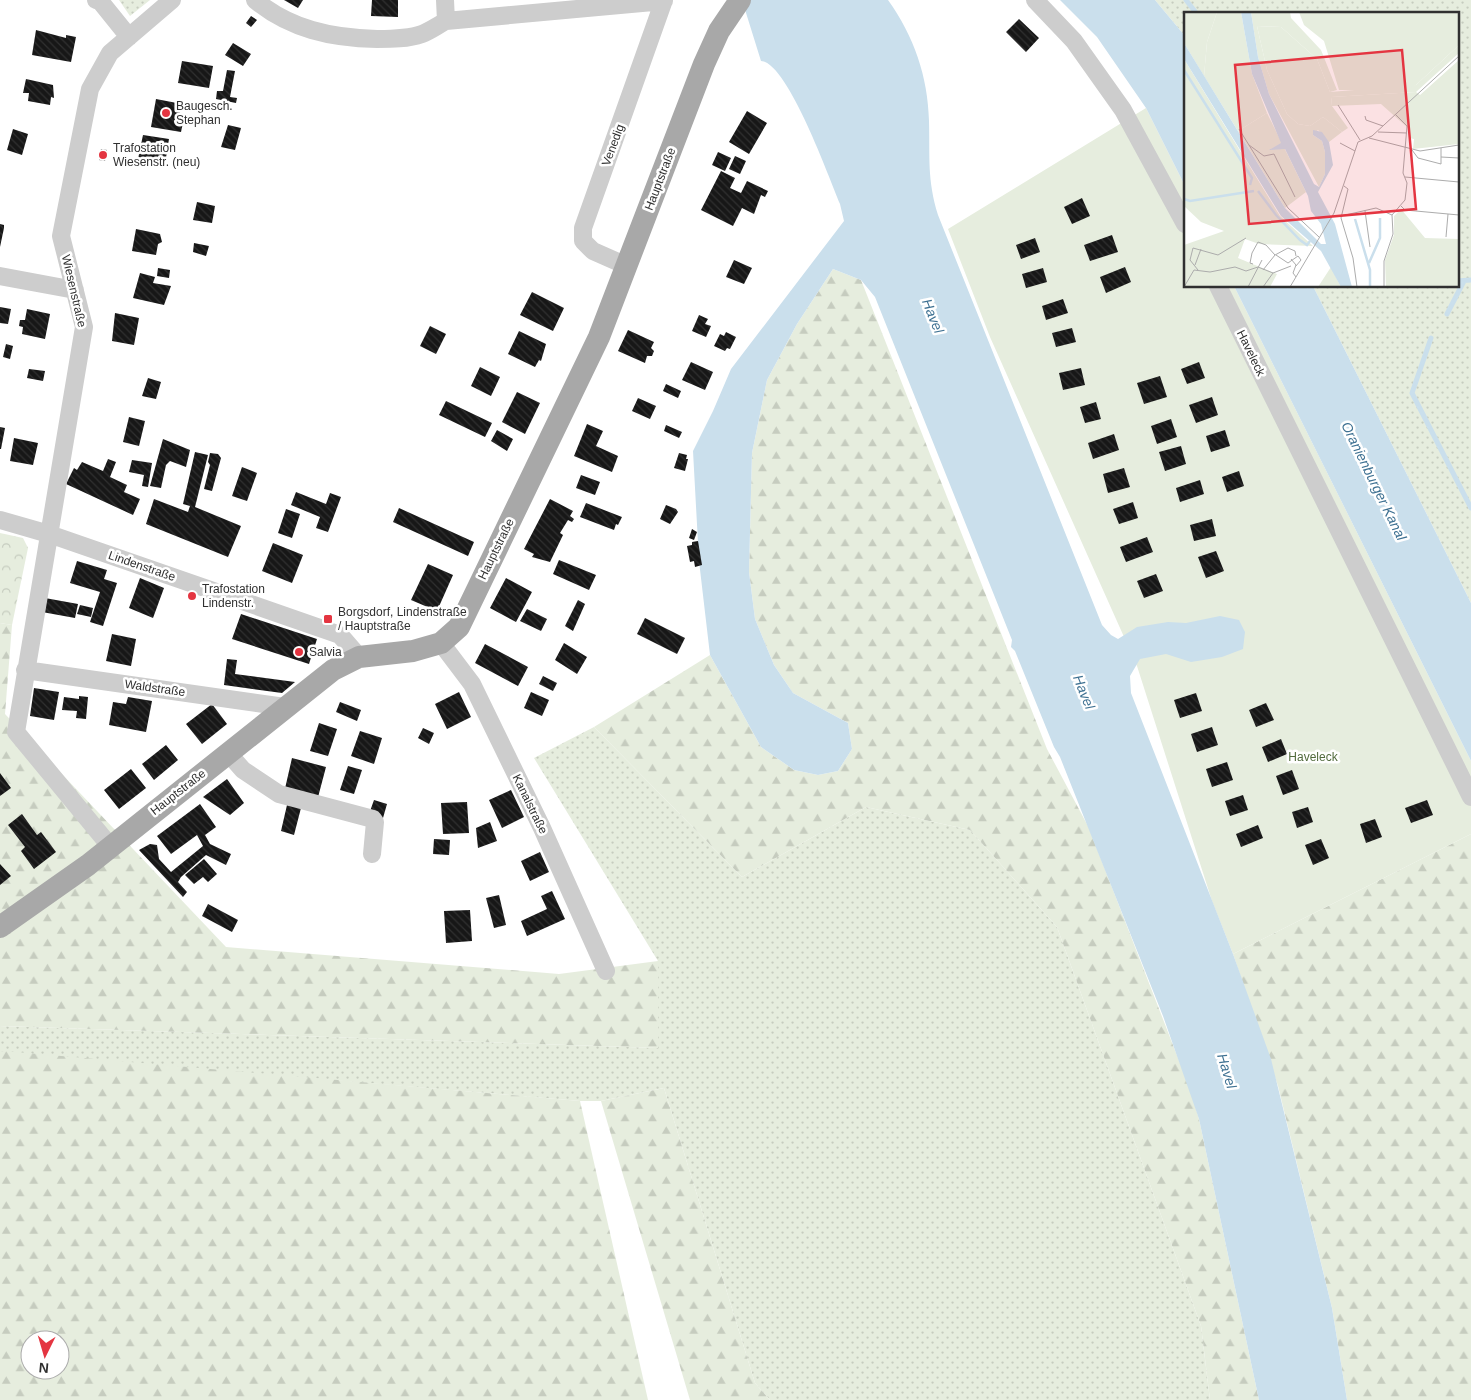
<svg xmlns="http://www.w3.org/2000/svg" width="1471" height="1400" font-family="Arial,sans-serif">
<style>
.grass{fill:url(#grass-dots)}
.forest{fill:url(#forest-firs);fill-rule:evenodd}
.park{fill:url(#park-crowns)}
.garden{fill:#e6edde}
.water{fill:#cadfec}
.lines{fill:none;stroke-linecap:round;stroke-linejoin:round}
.stream{stroke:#cadfec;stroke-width:5}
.building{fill:url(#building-back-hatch)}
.minor{stroke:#cdcdcd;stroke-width:18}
.major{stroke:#a8a8a8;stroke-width:22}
.poi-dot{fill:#e43541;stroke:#fff;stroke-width:2}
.labels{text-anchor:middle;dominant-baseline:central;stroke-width:5;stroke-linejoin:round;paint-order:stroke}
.poi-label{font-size:12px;fill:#303030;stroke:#fff;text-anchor:start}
.street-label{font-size:12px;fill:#303030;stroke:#fff}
.park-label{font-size:12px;fill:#526b3d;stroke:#fff}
.water-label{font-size:14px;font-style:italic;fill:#3e7192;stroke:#fff}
.inset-river{fill:none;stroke:#cadfec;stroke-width:2.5}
.inset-road{fill:none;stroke:#acacac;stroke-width:1}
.view{fill:#e43541;fill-opacity:0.15;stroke:#e43541;stroke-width:2.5}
.inset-edge{fill:none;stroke:#303030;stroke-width:2.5}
</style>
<defs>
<pattern id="grass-dots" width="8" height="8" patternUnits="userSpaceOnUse" patternTransform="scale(1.25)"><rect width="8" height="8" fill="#e6edde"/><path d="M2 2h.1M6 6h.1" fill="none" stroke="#c6ccbf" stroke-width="1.8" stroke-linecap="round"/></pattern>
<pattern id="forest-firs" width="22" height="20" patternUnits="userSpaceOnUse" patternTransform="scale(1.25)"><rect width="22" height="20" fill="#e6edde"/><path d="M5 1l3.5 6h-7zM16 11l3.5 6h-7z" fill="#c6ccbf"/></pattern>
<pattern id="park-crowns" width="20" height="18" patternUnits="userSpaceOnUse" patternTransform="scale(1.25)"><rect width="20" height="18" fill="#e6edde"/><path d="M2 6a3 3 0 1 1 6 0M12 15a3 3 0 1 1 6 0" fill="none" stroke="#c6ccbf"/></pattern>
<pattern id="building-back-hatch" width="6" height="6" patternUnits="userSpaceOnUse" patternTransform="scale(1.25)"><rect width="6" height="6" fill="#171717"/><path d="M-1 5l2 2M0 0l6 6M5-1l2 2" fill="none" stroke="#303030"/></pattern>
</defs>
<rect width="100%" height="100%" fill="#fff"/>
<!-- grass -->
<path class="grass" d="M119,0H150L130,16Z
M1155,0H1471V603L1313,286H1457V14H1185V36Z
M594,727L742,877L866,807L970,830L1057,927L1201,1326L1210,1400H770L755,1383L664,1088L601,1101H580L0,1052V1026L658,1048V961L534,758Z"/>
<!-- forest -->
<path class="forest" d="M833,269L861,280L1047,749L1089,828L1190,1089L1199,1119L1259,1400H1210L1201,1326L1057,927L970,830L866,807L742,877L594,727L710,655L761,747L794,770L818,775L838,771L852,749L848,723L793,693L774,665L755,619L749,572L752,453L767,380L797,324Z
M0,623L12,625L5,714L226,947L559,974L658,961V1048L0,1026Z
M1471,834V1400H1347L1332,1308L1278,1086L1233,954Z
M4,1051L580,1101L648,1400H0V1052ZM30,1340H60V1370H30Z
M664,1088L755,1383L770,1400H690L601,1101Z"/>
<!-- park -->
<path class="park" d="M0,533L23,538L28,548L12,625L0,623Z"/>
<!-- garden -->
<path class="garden" d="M1146,108L1185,186V286H1234L1471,761V834L1233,954L1212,901L1137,666L990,337L948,229Z"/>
<!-- water -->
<path class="water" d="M742,0H888C914,36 928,77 929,121C930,158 927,179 938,215L1102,625L1111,635L1118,639L1137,627L1168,622L1186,623L1220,616L1239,620L1245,632L1243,649L1222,657L1191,662L1166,654L1140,659L1130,676L1131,693L1233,954L1271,1059L1332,1308L1347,1400H1259L1199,1119L1163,1016L1060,757L1054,747L1015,651L1011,647L1012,640L875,297L861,280L833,269L797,324L767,380L752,453L749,572L755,619L774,665L793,693L848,723L852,749L838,771L818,775L794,770L761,747L710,655L699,561L693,451L713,411L731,369L844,221L840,204C829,178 788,63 761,61Z
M1060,0H1155L1185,36V186L1146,108L1097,37Z
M1234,286H1313L1471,603V761Z"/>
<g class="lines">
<!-- stream -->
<path class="stream" d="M1186,0L1197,14
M1457,281L1471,280
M1447,314L1464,281
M1431,338L1412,393L1471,508"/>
</g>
<!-- building -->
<path class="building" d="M284,0H303L298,8Z
M372,0H398V17L371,16Z
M251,16L257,20L251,27L246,23Z
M1019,19L1039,38L1026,52L1006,32Z
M36,30L66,38V35L76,37L71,62L32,55Z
M233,43L251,54L243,66L225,55Z
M182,61L213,66L209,88L178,83Z
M227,70L235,71L230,97L237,98L236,103L216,99L217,91H223Z
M26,79L53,85L54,98L51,97L50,105L28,101L29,93H23Z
M156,99L182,104L179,117L184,118L181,132L151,127Z
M747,111L767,123L749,154L729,142Z
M228,125L241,128L235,150L221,147Z
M13,129L28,134L22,155L7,150Z
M143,135L169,139L165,164L138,159Z
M101,149L107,150L105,161L99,160Z
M718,152L731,158L725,171L712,165Z
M735,156L746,161L740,174L729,169Z
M721,171L735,178L730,188L741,193L747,181L768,191L765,197L761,195L754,214L742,208L733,226L701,210Z
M1082,198L1090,216L1072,224L1064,207Z
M197,202L215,206L212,223L193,220Z
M0,224L4,225V228L0,247Z
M136,229L160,234L162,242L158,244L156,255L132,251Z
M1112,235L1118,252L1090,261L1084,245Z
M1035,238L1040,252L1021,259L1016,245Z
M194,243L209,246L206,256L193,252Z
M734,260L752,268L744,284L726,277Z
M1125,267L1131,282L1106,293L1100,277Z
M158,268L170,270L169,278L157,276Z
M1043,268L1047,282L1026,288L1022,274Z
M140,273L155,277L153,283L171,286L164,305L133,298Z
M532,292L564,308L553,331L520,315Z
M1063,299L1068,313L1046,320L1042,306Z
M0,307L11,309L8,324L0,323Z
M27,309L50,314L45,339L22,334L23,327L19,326L20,320H25Z
M115,313L139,318L134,345L112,341Z
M699,315L708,319L705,324L711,326L706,337L692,331Z
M430,326L446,334L436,354L420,346Z
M1072,328L1076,342L1056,347L1052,333Z
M628,330L654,342L651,348L654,351L652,356H647L645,363L618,351Z
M519,331L546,344L541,361L539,360L535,367L508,354Z
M726,332L736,337L730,349L727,348L725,351L714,346L720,334L724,336Z
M6,344L13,346L10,359L3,357Z
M691,362L713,372L705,390L682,380Z
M1199,362L1205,378L1187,384L1181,369Z
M480,367L500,377L491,396L471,386Z
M1081,368L1085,385L1063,390L1059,373Z
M29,369L45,371L43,381L27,378Z
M1160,376L1167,397L1144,404L1137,383Z
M148,378L161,382L156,399L142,396Z
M666,384L681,391L678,398L663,391Z
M517,392L540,403L525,434L502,422Z
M1212,397L1218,415L1196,423L1189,405Z
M638,398L656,406L650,419L632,411Z
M446,401L492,423L485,437L439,415Z
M1096,402L1101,419L1085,423L1080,407Z
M129,417L145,421L139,446L123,442Z
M1171,419L1177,437L1157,444L1151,426Z
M587,424L603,431L596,446L618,456L612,472L574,456Z
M666,425L682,432L679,438L664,431Z
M0,427L5,428L1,449H0Z
M497,430L513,439L507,451L491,441Z
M1225,430L1230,446L1211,452L1206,436Z
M1114,434L1119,450L1093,459L1088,443Z
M14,438L38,443L33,465L10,461Z
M163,439L190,450L186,467L170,461L166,465L161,488L150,486Z
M1181,446L1186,464L1165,471L1159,452Z
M195,452L208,455L195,507L241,526L228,557L146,524L154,499L188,512L190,506L183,504Z
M210,453L218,454L221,458L212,491L204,489L210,465L208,462Z
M679,453L687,455L686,459H688L685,471L674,468Z
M108,459L116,462L110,477L127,485L124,492L140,499L133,515L66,484L74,468L77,470L82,462L103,471Z
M132,460L152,463L148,487L142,486L144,475L129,472Z
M242,467L257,473L247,501L232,496Z
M1124,468L1130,487L1108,493L1103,474Z
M1239,471L1244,486L1227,492L1222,477Z
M581,475L600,482L595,495L576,488Z
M1200,480L1204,494L1180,502L1176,488Z
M296,492L326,504L330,493L341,497L328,532L316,528L320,517L291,505Z
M550,499L573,511L570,516L574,519L572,522L568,520L560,533L563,535L550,562L532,557L534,554L524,549Z
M1133,502L1138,518L1119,524L1113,509Z
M586,503L622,517L618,525L616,524L614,530L580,517Z
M666,505L676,509L678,512L670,524L660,519Z
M399,508L474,542L468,556L393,522Z
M286,509L300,514L292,538L278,533Z
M1212,519L1216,536L1194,541L1190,525Z
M692,529L697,532L694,540L689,538Z
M1147,537L1153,552L1126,562L1120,547Z
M698,541L702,565L695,567L694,561L690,562L687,546L692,545V542Z
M273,543L303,555L292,583L262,571Z
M1216,551L1224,571L1206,578L1198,557Z
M559,560L596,575L589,590L553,574Z
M77,561L107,570L104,579L117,583L103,626L90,622L100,592L70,583Z
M428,564L453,575L437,611L411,600Z
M1156,574L1163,591L1144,598L1137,581Z
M140,578L164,588L153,618L129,608Z
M506,578L532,592L516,622L490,608Z
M190,591L197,595L195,600L188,597Z
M45,598L78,604L75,618L42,612Z
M578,600L585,604L573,631L565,626Z
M80,605L93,608L91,617L77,614Z
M527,609L547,619L541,631L520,621Z
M241,614L317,639L309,664L232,639Z
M645,618L685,638L677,654L637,634Z
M112,634L136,639L131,666L106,661Z
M564,643L587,657L577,674L555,660Z
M485,644L528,667L518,686L475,663Z
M227,659L237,660L235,674L295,682L282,693L224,685Z
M543,676L557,683L553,691L539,684Z
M34,688L59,692L54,720L30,716Z
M459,692L471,717L447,729L435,704Z
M531,692L549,700L542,716L524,708Z
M1196,693L1202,711L1180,718L1174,700Z
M79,696L88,697L86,719L76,718L77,711L62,710L64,697L79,699Z
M128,697L152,701L146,732L109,725L113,702L126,704Z
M340,702L361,710L357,721L336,712Z
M1266,703L1274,720L1256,727L1249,710Z
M212,704L227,724L202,744L186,724Z
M319,723L337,729L328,756L310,751Z
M1212,727L1218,745L1197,752L1191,734Z
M423,728L434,733L429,744L418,738Z
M360,731L382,738L374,764L351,756Z
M1281,739L1287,754L1268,762L1262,747Z
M166,745L178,760L154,780L142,764Z
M292,758L326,767L317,801L284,793Z
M1227,762L1233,780L1212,787L1206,769Z
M348,766L362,770L354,794L340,790Z
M131,769L146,788L119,809L104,790Z
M1292,770L1299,789L1283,795L1276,776Z
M0,773L11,788L0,796Z
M227,779L244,803L230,815L203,797Z
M511,790L524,817L502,828L489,800Z
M1243,795L1248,810L1230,816L1225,801Z
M374,800L387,804L383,818L369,814Z
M1427,800L1433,815L1411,823L1405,808Z
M467,802L469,833L443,834L441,803Z
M200,804L216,827L205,835L210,844L231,854L226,865L206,855L181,877L178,882L187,892L183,897L139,850L150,844L157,845L159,859L171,872L203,846L197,835L171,854L157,836Z
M287,805L301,808L294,835L281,831Z
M1308,807L1313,822L1297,828L1292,812Z
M22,814L37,835L41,832L56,852L34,869L21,851L25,847L8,825Z
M1375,819L1382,837L1366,843L1360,824Z
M490,822L497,841L478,848L476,828Z
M1258,825L1263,838L1241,847L1236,834Z
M434,839L450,840L449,855L433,854Z
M1321,839L1329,858L1313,865L1305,845Z
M540,852L549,872L530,881L521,861Z
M204,859L217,874L208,882L203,877L194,884L185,875Z
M0,864L11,876L0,885Z
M552,891L565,919L527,936L521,921L547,909L541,896Z
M499,895L506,925L494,928L486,898Z
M208,904L238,920L232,932L202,916Z
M470,910L472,941L446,943L444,911Z"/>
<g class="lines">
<!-- minor -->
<path class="minor" d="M96,0L100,1L129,37
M255,0C290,29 331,38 377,39C391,39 408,39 422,34C430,31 438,25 446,21L664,1
M445,0L446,21
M1035,0L1074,41L1123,110L1185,224
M627,266L593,251L583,241V228L664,0
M0,276L75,290
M1218,286L1471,797
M0,520L49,534L340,635L359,657
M441,643L472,684L542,828L606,971
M25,670L285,707
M228,753L243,770L279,794L373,819L375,822L372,854
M110,846L16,732L84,327L61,236L90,89L110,53L172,0"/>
<!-- major -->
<path class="major" d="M0,927L88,865L333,670L359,657L413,651L441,643L459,627L599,337L704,64L719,31L740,0"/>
</g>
<!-- markers -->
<g class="poi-dot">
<circle cx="166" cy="113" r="5"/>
<circle cx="103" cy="155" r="5"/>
<circle cx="192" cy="596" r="5"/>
<rect x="323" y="614" width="10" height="10" rx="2.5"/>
<circle cx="299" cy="652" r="5"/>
</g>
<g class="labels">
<!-- poi labels -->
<g class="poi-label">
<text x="176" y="106">Baugesch.<tspan x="176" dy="14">Stephan</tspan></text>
<text x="113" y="148">Trafostation<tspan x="113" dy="14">Wiesenstr. (neu)</tspan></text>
<text x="202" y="589">Trafostation<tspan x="202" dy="14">Lindenstr.</tspan></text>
<text x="338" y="612">Borgsdorf, Lindenstraße<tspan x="338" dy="14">/ Hauptstraße</tspan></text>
<text x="309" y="652">Salvia</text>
</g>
<!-- street labels -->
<g class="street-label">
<text transform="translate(613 145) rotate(-70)">Venedig</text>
<text transform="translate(660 179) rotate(-69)">Hauptstraße</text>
<text transform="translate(74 291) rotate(77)">Wiesenstraße</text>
<text transform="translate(1251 353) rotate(64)">Haveleck</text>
<text transform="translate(496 549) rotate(-64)">Hauptstraße</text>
<text transform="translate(142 566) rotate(19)">Lindenstraße</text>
<text transform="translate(155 688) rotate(8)">Waldstraße</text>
<text transform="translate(178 792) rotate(-38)">Hauptstraße</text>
<text transform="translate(530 804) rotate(64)">Kanalstraße</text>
</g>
<!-- park labels -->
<g class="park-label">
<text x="1313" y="757">Haveleck</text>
</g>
<!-- water labels -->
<g class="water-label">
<text transform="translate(933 316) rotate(68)">Havel</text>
<text transform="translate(1374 481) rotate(64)">Oranienburger Kanal</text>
<text transform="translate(1084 692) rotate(68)">Havel</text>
<text transform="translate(1227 1071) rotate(73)">Havel</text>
</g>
</g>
<!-- overview -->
<g transform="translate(1184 12)">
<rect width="275" height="275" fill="#fff"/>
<path d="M0,0H33L23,30L20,64L0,31ZM73,14L97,15L133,47L146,80L232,73L275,33V41L232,80L147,85L148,94L164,116L158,120L139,105L126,114L114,112L103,102L83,58ZM0,47L96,204L129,234L75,232L61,227L54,246L93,262L86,275H0V233L40,219L17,210L0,194ZM217,197L241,226L275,227V275H202L201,248L210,223V204ZM147,255L157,275H134Z" fill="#e6edde"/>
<path d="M33,0H57L68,62L83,101L54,119L20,64L23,30ZM67,0H106L107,6L137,38L153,78L146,80L133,47L97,15L73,14L83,58L103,102L114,112L126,114L139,105L158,120L145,130L134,118L129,123L138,129L141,140V162L135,175L85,82L74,45ZM115,0H275V33L232,73L221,78H155L140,29L120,13ZM275,48V132L229,137L230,127L225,126L224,116L197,92L148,94L147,85L232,80L236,83Z" fill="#e6edde"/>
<path d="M83,101L122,180L101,196L54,119Z" fill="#e6edde"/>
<path d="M57,0H67L74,45L85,82L130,172L135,175L141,162V140L138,129L129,123V118L138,120L145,130L149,153L134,180L151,212L168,275H157L137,239L97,204L0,47V31L101,196L137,232H142L137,212L127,199L124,184L101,137L85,138L97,131L68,62Z" fill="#cadfec"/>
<path class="inset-river" d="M0,58L68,166L66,173M74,179L92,203L116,228L123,233L126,229M0,187L6,189L70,179M171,207L186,258V275M185,251L196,226V206"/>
<path class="inset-road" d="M154,93L176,128M181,104L182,108L199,114M55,117L104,196L135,225M194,120L223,121M185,126L236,139L275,133M156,131L171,139M65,133L80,144L90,142L111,185M228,138L234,146L257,152V136M257,145L275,146M221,165L275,170M160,174L164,177L157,206L169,246L173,275M217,194L221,198L275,203M181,199L186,235M157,204L192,196L208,203M262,225L264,202M91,243L104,236L111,239L112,244M92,243L104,251L114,244L117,248L112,254M107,247L112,253L109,261L112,265M69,252L66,251L68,241L74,230L82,233L91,243L79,258M11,253L17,237M14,258L6,248L9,236L34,243L62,226M0,275L10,258L26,260L51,255L62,259L74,255L89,261L107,254M64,275L78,248M79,275L89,261M106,275L150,201L174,130L188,124L275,44M200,275V249L209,222L208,203L221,188L223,171L219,161L223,114L211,102"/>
<path class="view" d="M218,38L232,197L65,212L51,53Z"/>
<rect width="275" height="275" class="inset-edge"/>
</g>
<!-- north arrow -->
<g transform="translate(45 1355) rotate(185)"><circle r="24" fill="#ffffff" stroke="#acacac"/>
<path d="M0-4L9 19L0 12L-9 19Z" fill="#e43541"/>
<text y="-8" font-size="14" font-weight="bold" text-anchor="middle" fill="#303030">N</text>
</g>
</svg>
